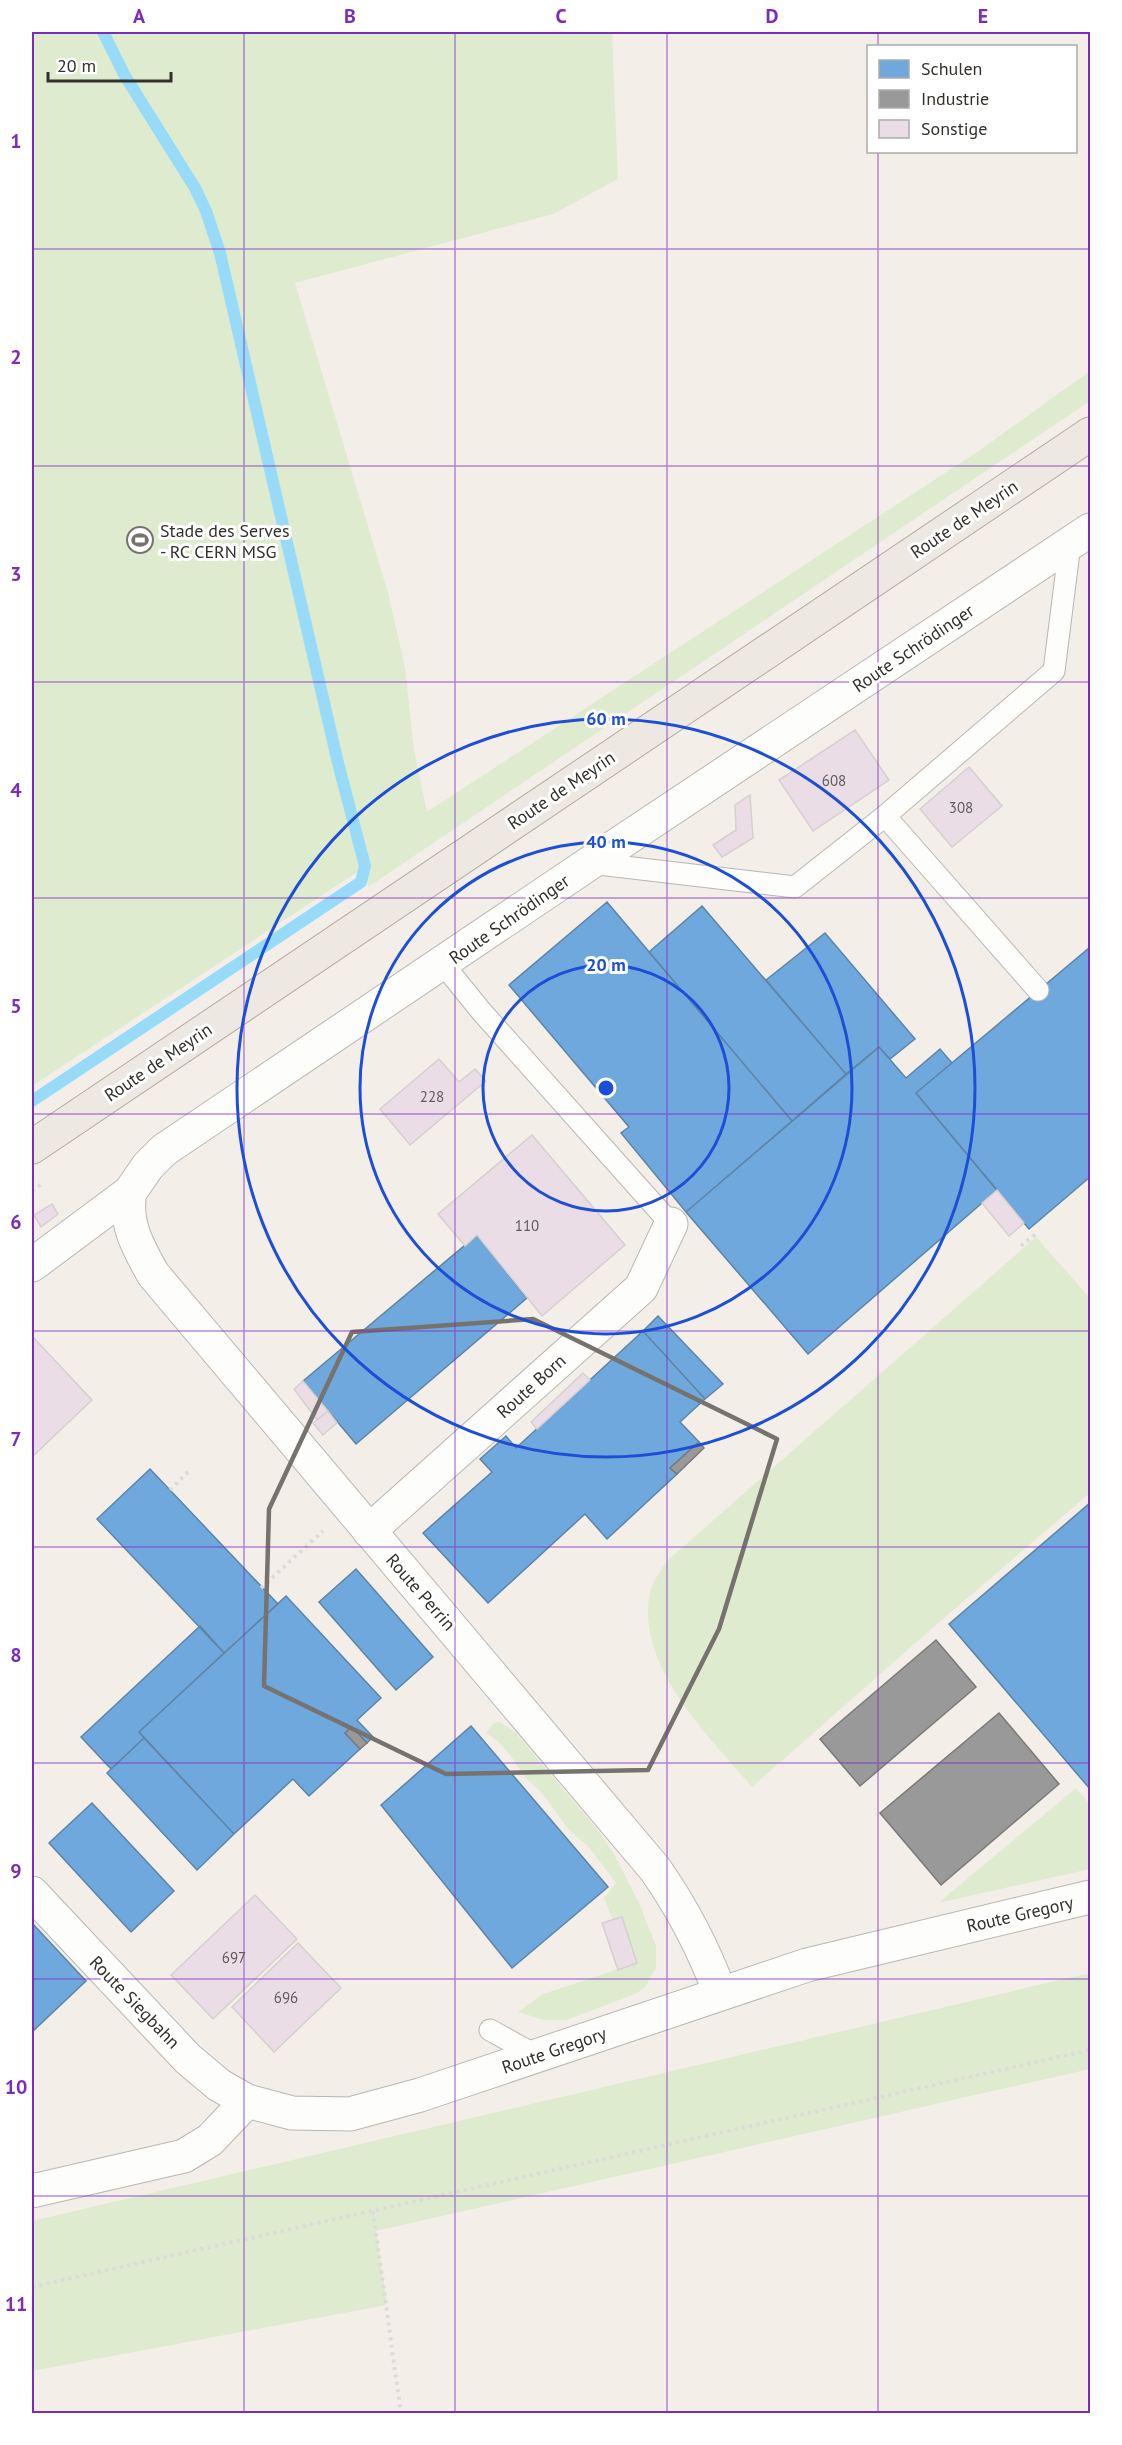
<svg xmlns="http://www.w3.org/2000/svg" width="1122" height="2445" font-family="'PT Sans',sans-serif">
<style>
.green{fill:#deebcf}
.schools{fill:#6fa8dc;stroke:#5d84a7;stroke-width:1.5}
.industry{fill:#999;stroke:#7a7a78;stroke-width:1.5}
.lines{fill:none;stroke-linecap:round;stroke-linejoin:round}
.stream{stroke:#98dbf8;stroke-width:12}
.building{fill:#ebdde6;stroke:#d4d0cf;stroke-width:1.5}
.service-casing{stroke:#b9b6b1;stroke-width:23}
.minor-casing{stroke:#b9b6b1;stroke-width:35}
.primary-casing{stroke:#b6aba0;stroke-width:35}
.path{stroke:#dddbda;stroke-width:4;stroke-dasharray:3 4.5;stroke-linecap:butt}
.service{stroke:#fdfdfc;stroke-width:21}
.minor{stroke:#fdfdfc;stroke-width:33}
.primary{stroke:#eee8e2;stroke-width:33}
.marked{fill:none;stroke:#76736e;stroke-width:4.5;stroke-linejoin:round}
.grid{fill:none;stroke:#7b2cbf;stroke-width:1.5;stroke-opacity:0.55}
.ring{fill:none;stroke:#1d4ed8;stroke-width:3}
.labels{text-anchor:middle;dominant-baseline:central;stroke-width:6;stroke-linejoin:round;paint-order:stroke}
.number-label{font-size:15px;fill:#615b5a}
.street-label{font-size:18px;fill:#33302c;stroke:#fff}
.poi-label{font-size:18px;fill:#33302c;stroke:#fff;text-anchor:start}
.centre{fill:#1d4ed8;stroke:#fff;stroke-width:3}
.ring-label{font-size:18px;text-anchor:middle;font-weight:bold;fill:#1d4ed8;stroke:#fff;stroke-width:6;stroke-linejoin:round;paint-order:stroke}
.neatline{fill:none;stroke:#7b2cbf;stroke-width:2}
.grid-label{font-size:20px;text-anchor:middle;font-weight:bold;fill:#7b2cbf}
</style>
<rect width="100%" height="100%" fill="#f3efe8"/>
<!-- green -->
<path class="green" d="M32,32H612L618,179L553,214L295,283L388,593L405,667L414,751L427,812L980,450L1090,371V401L368,887L365,867L32,1086Z
M1036,1237L1090,1298V1493L937,1624L752,1787C709,1736 632,1663 651,1589C654,1579 662,1569 667,1561Z
M500,1722L515,1732L600,1833L614,1854L639,1903L656,1946V1967L646,1986L637,1993L567,2020H544L518,2012L543,1994L637,1963L622,1918L613,1920L604,1898L616,1883L589,1847L569,1830L542,1793L525,1777L510,1755L498,1741L486,1733L494,1723Z
M1076,1788L1090,1804V1869L938,1903Z
M1090,1973V2069L376,2231L387,2305L32,2371V2221Z"/>
<!-- schools -->
<path class="schools" d="M607,902L792,1121L686,1212L621,1133L629,1127L509,985Z
M702,906L846,1074L792,1121L649,952Z
M825,933L915,1039L890,1059L879,1047L846,1074L766,980Z
M1089,948L1090,951V1177L1029,1229L916,1093Z
M879,1047L906,1078L940,1049L952,1063L916,1093L997,1190L808,1354L686,1212Z
M477,1235L527,1298L356,1444L303,1381Z
M658,1316L723,1384L705,1399L643,1331Z
M643,1331L705,1399L680,1422L699,1442L670,1468L677,1474L607,1539L585,1514L488,1603L423,1533L492,1472L480,1459L506,1436L516,1448Z
M150,1469L278,1604L224,1653L97,1519Z
M1090,1503V1789L949,1624Z
M356,1569L433,1657L396,1690L319,1602Z
M286,1596L381,1698L357,1720L373,1737L367,1743L352,1727L345,1733L360,1749L309,1796L293,1779L234,1834L139,1732Z
M200,1626L224,1653L139,1732L144,1738L111,1769L81,1737Z
M471,1726L608,1887L512,1968L381,1805Z
M144,1738L234,1834L197,1870L107,1773Z
M92,1803L174,1891L131,1932L49,1843Z
M32,1923L86,1981L32,2032Z"/>
<!-- industry -->
<path class="industry" d="M699,1442L704,1448L677,1474L670,1468Z
M936,1640L976,1687L860,1786L820,1739Z
M999,1713L1059,1784L941,1885L880,1813Z
M352,1727L367,1743L360,1749L345,1733Z"/>
<g class="lines">
<!-- stream -->
<path class="stream" d="M32,1101L361,882L365,866L338,763L220,253L206,211L195,188L125,76L103,32"/>
</g>
<!-- building -->
<path class="building" d="M855,730L889,780L813,831L779,780Z
M969,767L1002,806L952,847L920,809Z
M750,795L753,838L722,857L713,845L736,830L735,805Z
M439,1059L459,1082L475,1069L486,1081L410,1145L380,1109Z
M532,1135L625,1245L542,1316L477,1235L465,1246L438,1214Z
M997,1190L1024,1223L1009,1236L982,1203Z
M52,1204L58,1214L41,1227L34,1215Z
M32,1336L92,1400L32,1457Z
M583,1373L590,1380L537,1429L531,1422Z
M303,1381L328,1411L317,1420L294,1389Z
M328,1411L337,1423L323,1435L313,1423Z
M255,1895L297,1939L213,2019L171,1975Z
M622,1917L637,1963L618,1970L602,1923Z
M298,1943L341,1988L274,2052L232,2007Z"/>
<g class="lines">
<defs>
<path id="service" d="M885,816L1038,990
M590,863L795,887L885,816L1054,671L1070,544
M443,964L481,1011L671,1224
M490,2030L537,2056"/>
<path id="minor" d="M130,1192C124,1223 138,1247 153,1274L655,1869C683,1909 703,1947 720,1993
M32,1265L130,1192L148,1166L164,1150L590,863L1090,530
M369,1531L641,1288L671,1224
M32,1893L188,2059L219,2085L247,2101L292,2113L350,2114L420,2095L807,1965L1090,1897
M32,2191L184,2156L210,2140L247,2101"/>
<path id="primary" d="M32,1147L1090,434"/>
</defs>
<!-- service casing -->
<use href="#service" class="service-casing"/>
<!-- minor casing -->
<use href="#minor" class="minor-casing"/>
<!-- primary casing -->
<use href="#primary" class="primary-casing"/>
<!-- path -->
<path class="path" d="M32,1191L42,1184
M1021,1246L1037,1233
M170,1490L191,1469
M261,1588L323,1531
M373,2211L401,2414
M32,2287L1090,2050"/>
<!-- service -->
<use href="#service" class="service"/>
<!-- minor -->
<use href="#minor" class="minor"/>
<!-- primary -->
<use href="#primary" class="primary"/>
</g>
<!-- marked area -->
<path class="marked" d="M533,1319L777,1439L719,1629L648,1770L446,1774L264,1686L269,1509L352,1332Z"/>
<!-- grid -->
<path class="grid" d="M244,32V2414M455,32V2414M667,32V2414M878,32V46M878,152V2414M32,249H1090M32,466H1090M32,682H1090M32,898H1090M32,1114H1090M32,1331H1090M32,1547H1090M32,1763H1090M32,1979H1090M32,2196H1090"/>
<!-- distance rings -->
<g class="ring">
<circle cx="606" cy="1088" r="123"/>
<circle cx="606" cy="1088" r="246"/>
<circle cx="606" cy="1088" r="369"/>
</g>
<!-- icons -->
<defs>
<symbol id="stadium-ring" viewBox="-11 -11 22 22"><circle r="9.5" fill="#fff" stroke="#76736e" stroke-width="1.5"/><path d="M0-5a6.5 5 0 1 0 0 10a6.5 5 0 1 0 0-10ZM-3.5-1.8h7v3.6h-7Z" fill="#76736e"/></symbol>
</defs>
<g fill-rule="evenodd">
<use href="#stadium-ring" x="125" y="525" width="30" height="30"/>
</g>
<g class="labels">
<!-- number labels -->
<g class="number-label">
<text x="834" y="780">608</text>
<text x="961" y="807">308</text>
<text x="432" y="1096">228</text>
<text x="527" y="1225">110</text>
<text x="234" y="1957">697</text>
<text x="286" y="1997">696</text>
</g>
<!-- street labels -->
<g class="street-label">
<text transform="translate(964 519) rotate(-34)">Route de Meyrin</text>
<text transform="translate(913 648) rotate(-34)">Route Schrödinger</text>
<text transform="translate(561 790) rotate(-34)">Route de Meyrin</text>
<text transform="translate(509 919) rotate(-35)">Route Schrödinger</text>
<text transform="translate(158 1062) rotate(-34)">Route de Meyrin</text>
<text transform="translate(531 1386) rotate(-42)">Route Born</text>
<text transform="translate(421 1592) rotate(49)">Route Perrin</text>
<text transform="translate(1020 1914) rotate(-13)">Route Gregory</text>
<text transform="translate(135 2002) rotate(46)">Route Siegbahn</text>
<text transform="translate(554 2050) rotate(-19)">Route Gregory</text>
</g>
<!-- poi labels -->
<g class="poi-label">
<text x="160" y="530">Stade des Serves<tspan x="160" dy="21">- RC CERN MSG</tspan></text>
</g>
</g>
<circle cx="606" cy="1088" r="9" class="centre"/>
<g class="ring-label">
<text x="606" y="725">60 m</text>
<text x="606" y="848">40 m</text>
<text x="606" y="971">20 m</text>
</g>
<!-- border -->
<rect width="1122" height="2445" fill="none" stroke="#ffffff" stroke-width="66"/>
<!-- legend -->
<rect x="867" y="45" width="210" height="108" fill="#ffffff" stroke="#adacab" stroke-width="1.5"/>
<rect x="879" y="60" width="30" height="18" fill="#6fa8dc" stroke="#adacab" stroke-width="1.5"/>
<text x="921" y="75" font-size="18" fill="#33302c">Schulen</text>
<rect x="879" y="90" width="30" height="18" fill="#999999" stroke="#adacab" stroke-width="1.5"/>
<text x="921" y="105" font-size="18" fill="#33302c">Industrie</text>
<rect x="879" y="120" width="30" height="18" fill="#ebdde6" stroke="#adacab" stroke-width="1.5"/>
<text x="921" y="135" font-size="18" fill="#33302c">Sonstige</text>
<!-- scale -->
<path d="M48 72v9h123v-9" fill="none" stroke="#33302c" stroke-width="3"/>
<text x="57" y="72" font-size="18" fill="#33302c" stroke="#ffffff" stroke-width="4.5" paint-order="stroke">20 m</text>
<rect x="33" y="33" width="1056" height="2379" class="neatline"/>
<g class="grid-label">
<text x="139" y="23">A</text>
<text x="350" y="23">B</text>
<text x="561" y="23">C</text>
<text x="772" y="23">D</text>
<text x="983" y="23">E</text>
<text x="16" y="148">1</text>
<text x="16" y="364">2</text>
<text x="16" y="581">3</text>
<text x="16" y="797">4</text>
<text x="16" y="1013">5</text>
<text x="16" y="1229">6</text>
<text x="16" y="1446">7</text>
<text x="16" y="1662">8</text>
<text x="16" y="1878">9</text>
<text x="16" y="2094">10</text>
<text x="16" y="2311">11</text>
</g>
</svg>
